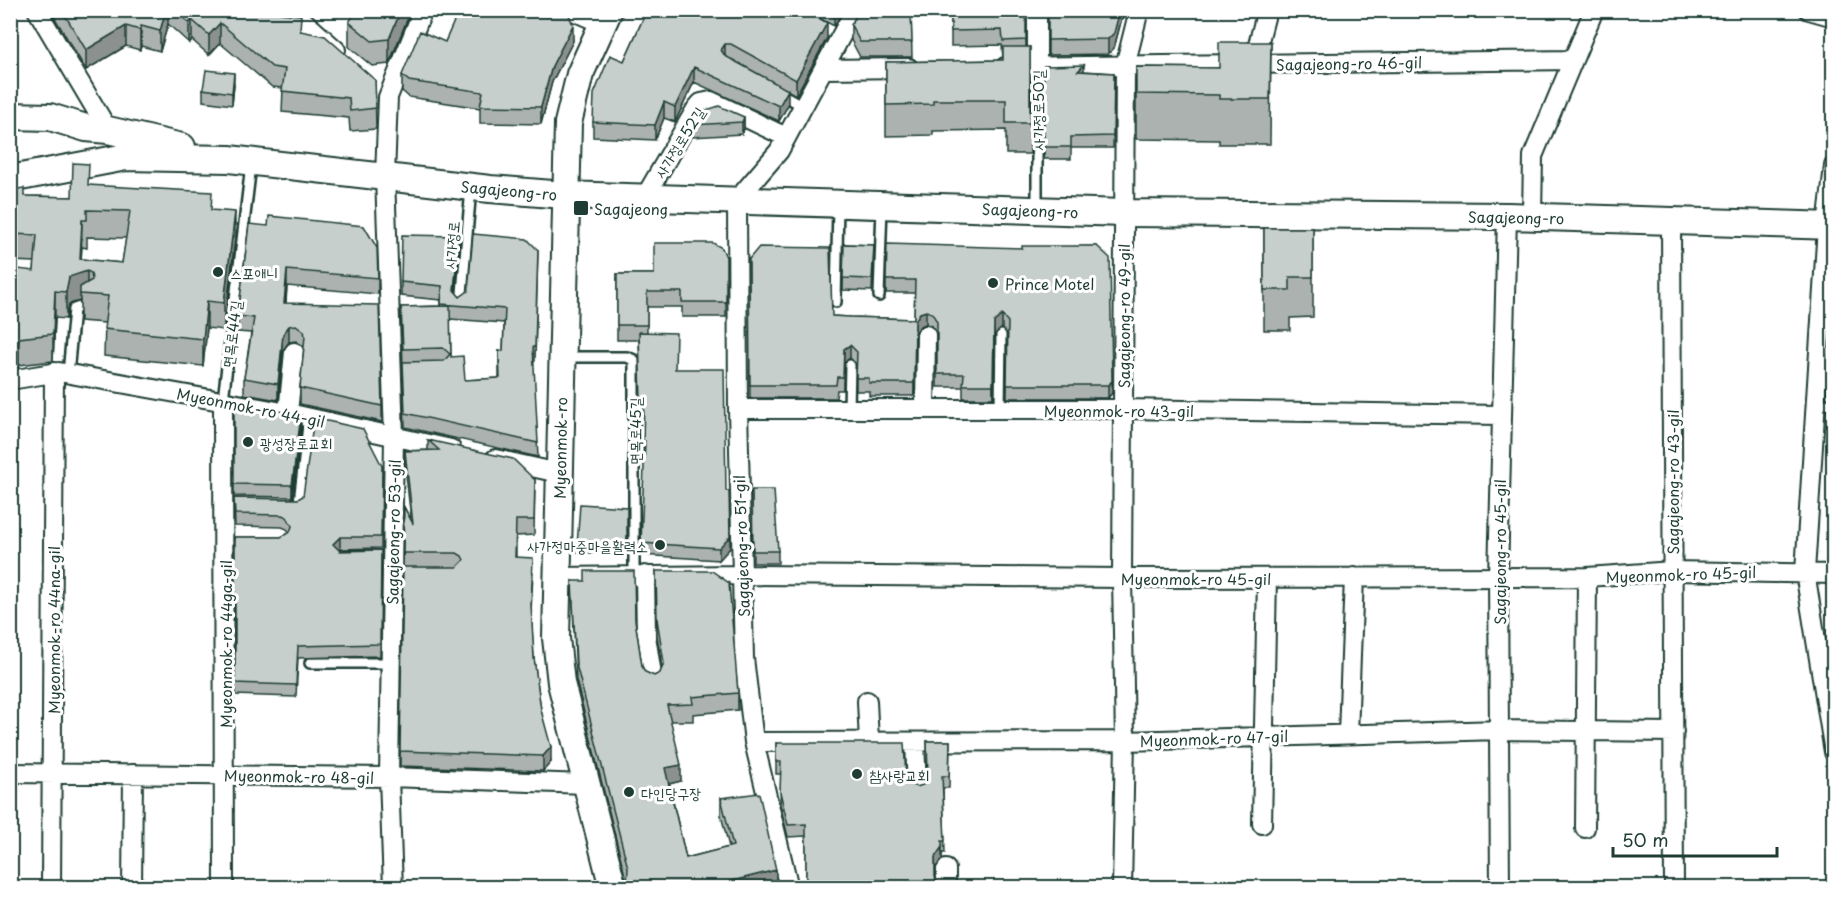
<svg xmlns="http://www.w3.org/2000/svg" width="1844" height="898" font-family="'Playpen Sans','Poor Story',sans-serif">
<style>
.lines{fill:none;stroke-linecap:round;stroke-linejoin:round}
.lane-casing{stroke:#1f3d34;stroke-width:14}
.street-casing{stroke:#1f3d34;stroke-width:22}
.secondary-casing{stroke:#1f3d34;stroke-width:30}
.lane{stroke:#fff;stroke-width:9}
.street{stroke:#fff;stroke-width:18}
.secondary{stroke:#fff;stroke-width:26}
.wall{fill:#abb2af;stroke:#1f3d34;stroke-width:1.5;fill-rule:evenodd}
.shaded-wall{fill:#8b918f;stroke:#1f3d34;stroke-width:1.5}
.building{fill:#c7cfcc;stroke:#1f3d34;stroke-width:1.5;fill-rule:evenodd}
.poi-dot{fill:#1f3d34;stroke:#fff;stroke-width:2}
.labels{text-anchor:middle;dominant-baseline:central;stroke-width:6;stroke-linejoin:round;paint-order:stroke}
.street-label{font-size:15px;fill:#1f3d34;stroke:#fff}
.poi-label{font-size:15px;fill:#1f3d34;stroke:#fff;text-anchor:start}
</style>
<rect width="100%" height="100%" fill="#fff"/>
<filter id="ink" filterUnits="userSpaceOnUse"><feTurbulence type="fractalNoise" baseFrequency=".0167" numOctaves="2"/><feDisplacementMap in="SourceGraphic" scale="12" xChannelSelector="R" yChannelSelector="G"/><feConvolveMatrix kernelMatrix="1 2 1 2 8 2 1 2 1" color-interpolation-filters="sRGB"/></filter>
<g filter="url(#ink)">
<g class="lines">
<defs>
<path id="lane" d="M1037,66V208
M778,92L803,106
M879,296L882,206
M836,302L838,205
M461,305L471,188
M565,357H627L634,360V576
M68,374L74,309L86,305
M223,400L251,165
M1816,403L1834,405
M849,409L850,365
M1000,409L1001,335
M292,505L299,502L309,417
M310,663H390"/>
<path id="street" d="M37,10L108,130
M291,10L336,50
M571,10L603,24
M1037,10V66
M1809,10L1834,17
M1253,64L1267,10
M1005,67L1573,60
M824,69L909,68
M1834,166L1827,226L1805,572L1834,752
M645,197L696,109L701,103L711,101L786,137
M1532,216L1533,156L1594,10
M1671,221L1674,888
M10,380L59,372L288,413L451,449
M223,400L224,888
M738,409H1123L1500,415
M925,409L926,335
M288,413L294,352
M495,459L559,473
M645,575L646,636L653,681
M557,577L740,575L1122,578L1587,577L1673,571L1834,574
M867,701L869,742
M1348,734L1354,577
M754,742L1125,741L1500,730L1674,732
M915,742L917,788
M10,773L389,777L586,784
M1262,824L1267,578
M1585,828L1587,577
M946,869V888
M51,888L54,372
M132,888L133,774
M393,888L389,777L394,436L385,176L388,97L423,10
M789,888L754,742L744,658L738,409L737,200L779,151L855,10
M1122,888L1125,741L1122,578L1125,66L1139,10
M1500,888L1498,577L1507,216"/>
<path id="secondary" d="M609,10L580,74L568,123L556,638L561,683L613,888
M10,116L50,117L86,128L108,130L182,147
M10,179L126,157L229,159L490,189L565,195L1124,213L1507,216L1834,226"/>
</defs>
<!-- lane casing -->
<use href="#lane" class="lane-casing"/>
<!-- street casing -->
<use href="#street" class="street-casing"/>
<!-- secondary casing -->
<use href="#secondary" class="secondary-casing"/>
<!-- lane -->
<use href="#lane" class="lane"/>
<!-- street -->
<use href="#street" class="street"/>
<!-- secondary -->
<use href="#secondary" class="secondary"/>
</g>
<!-- wall -->
<path class="wall" d="M50,10H283V14L301,31L375,80L376,129L350,131L349,118L282,112L283,88L272,87L220,43L209,55L192,40L189,43L168,24L160,51L141,46L140,50L126,46L86,70Z
M411,10L389,64L372,66L349,47V22Z
M451,10H567L573,41L552,82L541,124L480,123V108L409,97L402,91V75L445,42L458,14Z
M647,10H843L834,26L819,18L827,38L796,95L731,59L788,105L779,121L694,82L675,122L664,118L655,140L593,137V122L624,61Z
M859,10H923L921,14L911,13L912,57H860L851,40V25Z
M951,10H1026V47H1030V154H1006V130L933,131V135L886,136V62L1003,60L1002,45L951,46Z
M1048,10H1124L1114,48L1108,54L1048,55Z
M1271,42L1270,144H1219V140L1136,139V67L1219,68Z
M1044,66L1084,71L1114,73L1113,148H1071V159H1044Z
M234,85L232,105L203,101V89Z
M744,117V129L742,134L693,137V125Z
M89,185L212,210L235,239L224,330L207,328L203,366L104,356L105,323L80,321V301L69,304L66,319L55,318L53,361L19,365V367L10,369L34,271L35,262L10,261V190L24,196L72,197ZM87,237L126,238L122,263L81,259L82,247L87,248Z
M249,224L378,278V294L287,286L286,303L382,406V422L300,404V388L304,347L296,341L289,342L283,350L278,400L244,394V378L251,333L238,332V316Z
M1264,228H1313V317L1290,318V330H1264Z
M844,244L874,245L872,291L843,290Z
M1097,246L1112,393L1108,398H1007L1008,335L1002,328L994,335L993,398H963V387H937V334L932,326L926,324L920,326L915,334L914,396H869V391H856V364L850,358L844,362L843,390H837L836,398H750L749,259L832,316L850,317L914,319L915,293H886V280L1022,248Z
M538,250L535,361H533L538,457L405,427L401,307L441,306V300L401,296V282L459,251L455,292L460,297ZM450,319L504,323L503,351H499V378L465,380L451,357Z
M726,257V317H682V307H647V332L675,369L726,491L730,548L719,560L641,555L645,453H643L644,414H641L639,340H617V274H654Z
M234,409L301,427L292,497L234,496Z
M428,440L535,480L534,535L516,536V557L533,573L531,612L534,658L541,710L551,762L543,771L400,766L404,507L411,520L405,466V451L428,450Z
M382,466L381,548L340,549L339,550H381L380,656L298,658L296,697L235,695V537H281L290,533L287,529L282,527L235,526L234,498L298,499Z
M752,490L778,551V563H753Z
M627,507V555L577,552V546Z
M656,571L738,693V710L693,714V721H670L681,781L669,784L686,858L729,847L721,815V798L776,886L772,888H627V883L576,680L572,581L635,620L642,666L645,672L654,676L660,673L662,668L657,635Z
M927,741H950L949,788H943L945,853H942V859L935,869V877L937,882L943,888H806V836L788,837L780,804L781,774H776V743L906,777L908,783L917,787L923,785L928,777Z"/>
<!-- shaded-wall -->
<path class="shaded-wall" d="M166,10H168V24L160,51V31Z
M401,10H411L389,64V39Z
M834,10H843L834,26Z
M1120,10H1124L1114,48L1108,54V39Z
M192,20V40L189,43V23Z
M220,23V43L209,55V35Z
M827,23V38L796,95V80Z
M573,25V41L552,82L541,124V107L552,66Z
M126,26V46L86,70V50Z
M141,26V46L140,50V30Z
M725,44V59L721,50Z
M1084,65V77L1078,71Z
M694,67V82L675,122V107Z
M234,73V85L232,105V93Z
M788,90V105L779,121V106Z
M664,102V118L655,140V125Z
M744,117V129L742,134V122Z
M235,212V239L224,330V303Z
M82,220L81,273L87,271V294H80V301L69,304L66,319V292Z
M459,236V251L454,304V290Z
M287,270V286L284,319V303Z
M55,291V318L53,361V334Z
M207,301V328L203,366V339Z
M926,311V324L920,326L915,334L914,396L915,321L920,313Z
M1002,315V328L994,335L993,398L994,322Z
M289,326V342L283,350L278,400V384L283,334Z
M19,338V367L10,369V342Z
M850,345V358L844,362L843,390L844,349Z
M1112,381V393L1108,398V385Z
M301,415V427L292,497V485Z
M730,536V548L719,560V548Z
M340,537V549L333,556V544Z
M551,747V762L543,771V756Z
M681,765V781L665,785V768Z
M942,847V859L935,869V857Z
M776,870V886L772,888H704Z"/>
<!-- building -->
<path class="building" d="M62,10H166L160,31L141,26L140,30L126,26L86,50Z
M175,10H282L281,13L301,15L300,31L325,36L375,80L376,108L350,111L349,98L282,91L285,69L272,67L220,23L209,35L192,20L189,23Z
M357,10H401L389,39L372,41L349,22Z
M459,10H567L573,25L552,66L541,107L480,106L483,92L409,81L402,75L420,31L445,42Z
M647,10H806L827,23L796,80L731,44H725L721,50L725,56L788,90L779,106L694,67L675,107L664,102L655,125L593,122L594,94L610,55L624,61Z
M859,10H911L912,42H860L851,25Z
M951,10H1026V40L1003,41L1002,30L951,31Z
M1048,10H1120L1114,33L1108,39L1048,40Z
M1219,42H1271L1270,99H1219V95L1136,94V67L1219,68Z
M1003,47H1030V123H1006V100H933V104L886,105V62L1003,60Z
M1084,65L1078,71L1114,73L1113,136L1071,137V147H1044V66Z
M206,70L234,73L232,93L203,89Z
M719,106L744,117L742,122L693,125L700,112Z
M73,163L89,164L88,185L212,192L211,210L235,212L224,303L207,301L203,339L104,329L108,296L80,294V287L92,280L91,273L87,271L69,277L66,292L55,291L53,334L19,338V340L10,342V268L34,271L37,235L10,234V190L24,188V196L72,197ZM87,210L130,211L122,263L80,259L82,220H87Z
M269,216L364,226L377,248L378,278L287,270L284,303L379,305L382,406L300,388L305,336L304,331L296,325L289,326L283,334L278,384L244,378L254,318L238,316L249,224L268,226Z
M1264,228H1313V277H1290V290H1264Z
M473,234L527,239L538,250L535,347H533L538,443L405,413L403,362L444,361L450,354L443,348L403,349L401,307L450,306L451,357L463,356L465,380L500,378L499,351H503L505,309L441,304L442,286L401,282L402,235L459,236L454,290L460,297L468,291Z
M654,243H713L722,248L726,257V302H682V292H647V325H617V274H654Z
M844,244L874,245L872,279L843,278Z
M887,244L1022,248V246H1097L1110,258L1112,381L1108,385H1007L1008,322L1002,315L994,322L993,385H963L964,374H937V322L932,313L926,311L920,313L915,321L914,383H869V378H856L857,352L850,345L844,349L843,377H837L836,385H750L749,259L759,247L830,248L832,316L850,317L914,319L915,280H886Z
M639,332L676,333L675,369H724L726,491H729L730,536L719,548L641,543L645,441H643L644,402H641Z
M240,404L301,415L292,485L234,484V409Z
M314,418L363,429L382,466L381,537H340L333,544L340,551L381,550L380,644L298,646L296,685L235,683V537H281L290,532L292,526L287,517L282,515L235,514L234,498L298,499L303,496Z
M428,440L513,459L535,480L534,520H516L515,557L533,558L531,605L534,658L541,710L551,747L543,756L400,751L403,567H457L464,560L462,556L457,553H403L404,507L413,524L405,451L439,450Z
M752,490H774L778,551H753Z
M580,504L627,507V549L577,546Z
M585,571H634L635,620L642,666L645,672L654,676L660,673L664,663L657,619L656,571H712L729,583L738,693L692,697L693,704L667,705L681,765L665,768L686,858L733,846L721,798L759,793L776,870L704,888H671L673,885L627,884L628,868L576,664L572,581H585Z
M927,741H950L949,776H942L945,841H942V847L935,857V877L937,882L943,888H914V886L806,887V824L788,825L780,792L781,762H776V743H904L906,777L908,783L917,787L923,785L928,776Z"/>
</g>
<!-- markers -->
<g class="poi-dot">
<rect x="573" y="200" width="16" height="16" rx="3"/>
<circle cx="218" cy="272" r="6"/>
<circle cx="993" cy="283" r="6"/>
<circle cx="248" cy="442" r="6"/>
<circle cx="660" cy="545" r="6"/>
<circle cx="857" cy="774" r="6"/>
<circle cx="629" cy="792" r="6"/>
</g>
<g class="labels">
<!-- street labels -->
<g class="street-label">
<text transform="translate(1349 63) rotate(-1)">Sagajeong-ro 46-gil</text>
<text transform="translate(1037 110) rotate(-90)">사가정로50길</text>
<text transform="translate(679 142) rotate(-58)">사가정로52길</text>
<text transform="translate(509 190) rotate(5)">Sagajeong-ro</text>
<text transform="translate(1030 210) rotate(2)">Sagajeong-ro</text>
<text transform="translate(1516 217) rotate(1)">Sagajeong-ro</text>
<text transform="translate(451 245) rotate(-85)">사가정로</text>
<text transform="translate(1123 316) rotate(-90)">Sagajeong-ro 49-gil</text>
<text transform="translate(231 334) rotate(-83)">면목로44길</text>
<text transform="translate(251 407) rotate(11)">Myeonmok-ro 44-gil</text>
<text x="1119" y="410">Myeonmok-ro 43-gil</text>
<text transform="translate(634 431) rotate(-90)">면목로45길</text>
<text transform="translate(560 448) rotate(-89)">Myeonmok-ro</text>
<text transform="translate(1672 482) rotate(-90)">Sagajeong-ro 43-gil</text>
<text transform="translate(393 532) rotate(-89)">Sagajeong-ro 53-gil</text>
<text transform="translate(741 546) rotate(-92)">Sagajeong-ro 51-gil</text>
<text transform="translate(1499 552) rotate(-90)">Sagajeong-ro 45-gil</text>
<text transform="translate(1681 574) rotate(-2)">Myeonmok-ro 45-gil</text>
<text x="1196" y="578">Myeonmok-ro 45-gil</text>
<text transform="translate(53 630) rotate(-90)">Myeonmok-ro 44na-gil</text>
<text transform="translate(225 644) rotate(-90)">Myeonmok-ro 44ga-gil</text>
<text transform="translate(1214 738) rotate(-2)">Myeonmok-ro 47-gil</text>
<text transform="translate(299 776) rotate(1)">Myeonmok-ro 48-gil</text>
</g>
<!-- poi labels -->
<g class="poi-label">
<text x="594" y="208">Sagajeong</text>
<text x="230" y="272">스포애니</text>
<text x="1005" y="283">Prince Motel</text>
<text x="260" y="442">광성장로교회</text>
<text x="648" y="545" text-anchor="end">사가정마중마을활력소</text>
<text x="869" y="774">참사랑교회</text>
<text x="641" y="792">다인당구장</text>
</g>
</g>
<!-- margin -->
<rect width="1844" height="898" fill="none" stroke="#fff" stroke-width="36"/>
<rect x="18" y="18" width="1808" height="862" fill="none" stroke="#1f3d34" stroke-width="2" filter="url(#ink)"/>
<!-- scale -->
<path d="M1613 847v9h164v-9" fill="none" stroke="#1f3d34" stroke-width="3"/>
<text x="1622" y="847" font-size="18" fill="#1f3d34" stroke="#ffffff" stroke-width="4.5" paint-order="stroke">50 m</text>
</svg>
